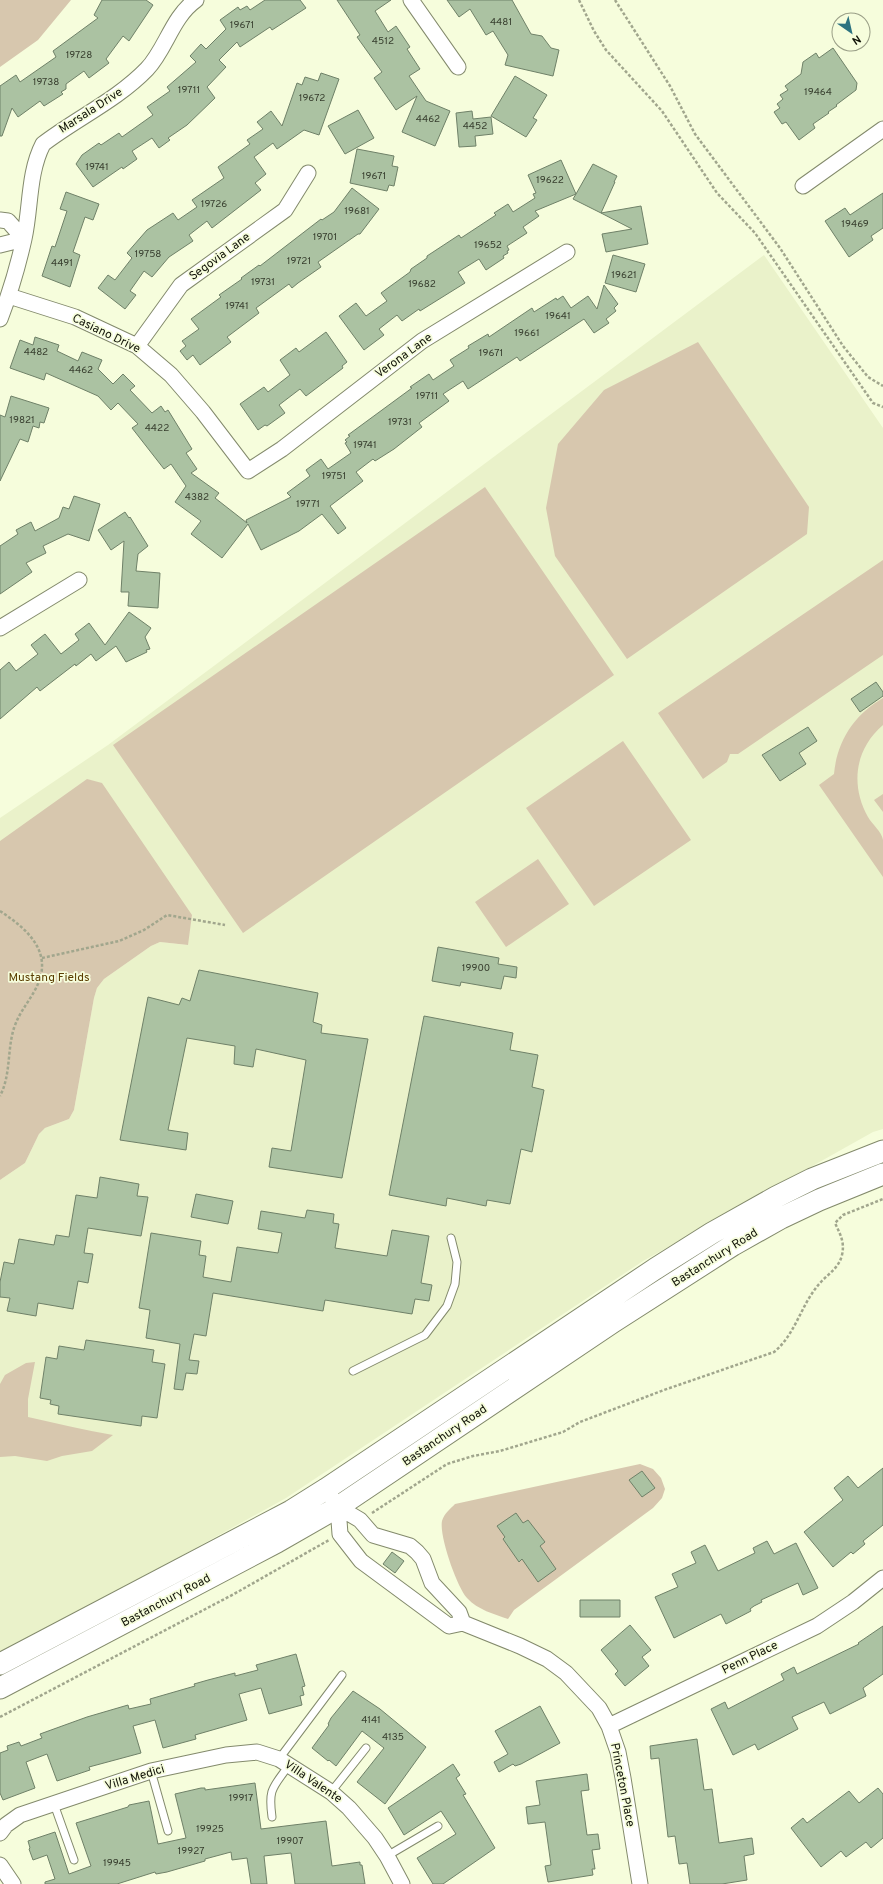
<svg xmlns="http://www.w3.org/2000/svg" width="883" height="1884" font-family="Overpass,sans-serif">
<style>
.built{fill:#eaf2ca}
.green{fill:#d7c7ae}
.building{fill:#abc2a2;stroke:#6f8168}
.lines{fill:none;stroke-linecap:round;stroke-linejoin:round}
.service-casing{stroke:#838a6c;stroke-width:9}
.minor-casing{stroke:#838a6c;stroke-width:17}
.secondary-casing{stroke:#838a6c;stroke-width:23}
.path{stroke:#a1a68d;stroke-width:2.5;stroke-dasharray:3 2;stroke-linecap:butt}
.service{stroke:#fff;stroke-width:7}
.minor{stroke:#fff;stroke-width:15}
.secondary{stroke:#fff;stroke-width:21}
.labels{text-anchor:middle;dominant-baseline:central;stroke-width:3.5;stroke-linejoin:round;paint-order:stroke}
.number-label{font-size:10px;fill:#373e2e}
.street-label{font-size:12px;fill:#101207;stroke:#f6fddc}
.park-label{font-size:12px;fill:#5a3d00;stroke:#f6fddc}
</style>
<rect width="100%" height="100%" fill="#f6fddc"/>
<!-- built -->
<path class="built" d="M764,255L883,428V1129L873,1132L643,1261L286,1498L0,1656V1180L25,1163L39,1134L45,1128L69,1119L74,1110L94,998L97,988L104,979L151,946L160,942L187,945L192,915L0,895V818L108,745Z"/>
<!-- green -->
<path class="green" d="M0,0H71L38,40L0,67Z
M698,342L809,507L807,534L627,659L555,556L546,508L558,444L604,390Z
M485,487L614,675L243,933L113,745Z
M883,560V655L738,754H730L727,762L703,779L658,713Z
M883,698V725C855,749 850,785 868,817C872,824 882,832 883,840C883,851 883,865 883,877L819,785L834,774C837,741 854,715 883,698Z
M623,741L691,840L594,906L526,808Z
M87,779L102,783L192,915L188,945L160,942L151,946L104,979L97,988L94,998L74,1110L69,1119L45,1128L39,1134L25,1163L0,1180V841Z
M883,794V812L874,800Z
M538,859L569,904L506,947L475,902Z
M35,1362L28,1399V1417C56,1423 84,1430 113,1435L92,1451L62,1456L47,1461L15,1456L0,1457V1384L5,1375L26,1363Z
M640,1464L653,1469L661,1478L665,1489L662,1498L653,1508L514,1610L508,1619C494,1614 478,1610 467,1598C457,1587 439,1536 442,1521C444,1514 450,1509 455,1504Z"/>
<!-- building -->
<path class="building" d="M102,0H146L153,5L129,41L123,36L106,59L109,63L89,78L84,71L66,84V89L61,92L63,94L44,106L40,101L18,117L12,108L2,136H0V86L16,75L20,82L56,57L53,51L98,18L94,15Z
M265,0H300L306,8L272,30L270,27L240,47L237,42L219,60L226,67L207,87L215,98L187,125L168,138L170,140L159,148L152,138L132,151L137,159L123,169L122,167L93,187L76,164L82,155L99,143L101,145L119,133L122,137L153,115L147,107L170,91L167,87L196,62L190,56L201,44L206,49L226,29L220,20L238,7L240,10L247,6L250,10Z
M337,0H391L375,11L388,32L396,26L410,47L407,49L420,69L409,76L426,101L450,111L435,146L402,132L417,96L396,110L374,78L382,72L357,37L360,35Z
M447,0H512L531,34L542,36L551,48L559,50L553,76L505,65L508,55L493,31L486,35L470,9L459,17Z
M833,48L857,83L856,90L836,105L837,106L828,112L829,113L813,124L815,128L799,140L786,122L782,124L774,112L780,108L777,104L783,99L780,95L788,90L785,86L801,74L803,62L816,53L819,58Z
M321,73L339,79L319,135L304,130L277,149L273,143L254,157L266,174L255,183L261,190L212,228L207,221L189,235L193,241L169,257L152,277L144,271L130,291L136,295L125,309L98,288L108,275L115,280L132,258L127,253L147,230L173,213L178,220L197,207L192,200L224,178L218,167L250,144L247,140L263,129L257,122L271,111L282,126L297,83L302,85L305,77L318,81Z
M515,76L547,95L533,118L537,120L526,137L491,116Z
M358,110L374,138L345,154L328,126Z
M472,111L473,119L491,117L493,134L475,136L476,146L459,147L456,113Z
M357,149L394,156L392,166L398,167L394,186L389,185L387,191L350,183Z
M561,160L576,194L593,164L617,176L614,182H615L601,213L573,199L576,194L535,211L539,216L523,227L527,233L507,246L509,250L507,251L508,253L503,256L504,258L486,270L479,259L458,272L465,283L420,311L419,309L402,321L397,315L379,329L384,335L364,350L339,316L356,303L366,316L387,301L381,293L410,272L411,269L427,258V256L459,235L461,238L496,215L494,213L508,204L513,212L535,198L533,194L536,193L528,175Z
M352,188L379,209L360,234H358L318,262L321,267L298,283L292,288L289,284L256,308L259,313L227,337L231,342L200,365L193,355L187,360L180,351L186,346L182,341L199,329L191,319L221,297L219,295L242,279L241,278L259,265L260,266L321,219L322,220L334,212Z
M66,192L99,204L93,220L85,217L73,252L80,255L70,287L42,276L52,246L55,247L67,211L60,209Z
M883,193V228L871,236L873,240L849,257L825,221L845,208L850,215Z
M641,206L648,244L606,252L602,234L632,229L601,213Z
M613,255L645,264L636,292L605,283Z
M604,285L618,304L614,308L616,311L606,319L609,323L594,333L584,319L520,361L517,357L468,389L463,381L443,394L449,401L419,423L422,427L394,449L375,461L373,459L356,472L363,481L330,506L346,528L338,534L322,514L299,531L261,550L248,524L222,558L191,534L201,521L175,502L186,486L171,464L164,469L132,428L138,424L118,403L111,410L98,396L46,373L44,380L10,368L20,340L33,345L35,337L59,345L57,351L78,361L82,352L102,360L98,369L113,384L123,374L135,386L130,390L152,413L161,406L165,412L168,410L192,449L186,453L197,469L191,473L219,493L215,498L247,523L246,520L291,497L287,493L310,476L306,470L321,459L328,469L351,453L345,443L347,442L345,440L350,436L348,435L412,388L410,387L429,374L433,380L454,366L450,360L469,348L468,346L488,334L489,337L532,308L534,312L556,298L557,300L563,296L571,308L588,296L597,309Z
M326,332L347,362L342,366L343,368L306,396L300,389L279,405L285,413L267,426L265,425L258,430L240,404L264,387L268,392L290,375L280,360L296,348L299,352Z
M11,396L49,408L44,423L40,422L39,428L33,426L28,442L20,439L0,481V415L5,417Z
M74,496L100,504L89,541L68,534L43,546L46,553L26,563L32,572L0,594V546L18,534L16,530L31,522L35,531L59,518L63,507L69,509Z
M125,512L129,518L130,517L148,546L138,554L136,571L160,573L158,608L128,606L129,592H121L124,541L111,550L98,530Z
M129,612L151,628L145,637L150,649L146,650L147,652L126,662L116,646L96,661L91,654L76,666L75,664L40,691L37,687L0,719V670L9,662L16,671L38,654L31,645L45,634L61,654L79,640L75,634L89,623L105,645Z
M876,682L883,692V696L860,712L851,699Z
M808,727L817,741L799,753L806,764L780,781L762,755Z
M438,947L499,958L498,964L517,967L516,978L504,976L501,989L461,982L460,986L432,981Z
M199,970L318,993L313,1022L322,1025L321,1033L368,1039L342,1178L269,1167L272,1148L291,1151L306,1060L256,1049L253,1067L234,1064L235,1046L187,1038L168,1130L188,1133L186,1150L120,1140L148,997L179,1005L182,998L190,1001Z
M424,1016L513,1033L510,1050L538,1055L532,1087L544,1090L532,1152L521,1149L510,1204L487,1200L486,1206L447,1198L446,1206L389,1195Z
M100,1177L139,1184L137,1196L148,1197L141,1236L88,1228L84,1253L93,1254L88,1283L78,1281L73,1309L38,1303L36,1316L7,1311L10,1298L0,1297V1282L4,1262L14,1264L19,1239L54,1245L56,1235L69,1237L76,1195L97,1198Z
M196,1194L233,1201L228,1224L191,1217Z
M307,1210L334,1214L333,1223L339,1224L335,1248L387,1256L392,1230L429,1236L421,1283L432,1285L429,1301L415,1299L412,1314L325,1300L323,1311L213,1293L206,1336L194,1334L189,1360L199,1361L197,1374L186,1373L183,1390L174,1389L180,1344L146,1338L150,1310L139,1308L151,1233L201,1241L199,1255L206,1256L203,1277L231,1282L237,1247L278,1253L282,1233L258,1229L261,1211L305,1218Z
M86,1340L154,1350L152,1362L165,1364L157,1418L142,1416L141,1426L58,1414L59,1406L50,1404L51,1400L40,1398L46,1357L57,1359L59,1346L84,1350Z
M883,1468V1525L863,1541L865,1544L853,1554L851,1552L833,1567L804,1532L843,1500L834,1488L848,1476L858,1488Z
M642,1471L655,1488L642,1497L629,1480Z
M516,1513L523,1523L528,1520L545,1542L540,1546L556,1569L538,1582L522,1559L519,1562L503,1539L505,1537L497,1526Z
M767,1541L774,1554L796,1543L818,1588L803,1595L798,1583L761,1600L762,1602L754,1606L750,1609L751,1611L726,1624L721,1614L674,1638L655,1597L678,1587L672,1574L696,1563L691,1552L705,1545L718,1571L755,1553L753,1548Z
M392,1552L404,1561L395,1573L383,1564Z
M580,1600H620V1617H580Z
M630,1625L651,1650L642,1657L649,1666L625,1686L615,1674L618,1671L601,1650Z
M883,1626V1674L863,1688L866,1696L830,1714L824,1702L792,1717L798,1729L758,1750L755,1744L733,1755L711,1709L725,1702L728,1709L784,1680L781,1674L794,1667L797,1674L859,1644L858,1643Z
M296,1654L305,1686L302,1687L304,1695L300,1696L302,1705L269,1714L261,1688L239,1694L247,1720L195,1735L196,1739L163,1748L155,1720L133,1726L141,1753L89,1767L90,1770L57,1781L47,1754L26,1762L35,1788L3,1800L0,1793V1753L8,1750L7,1746L19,1742L21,1746L42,1738L40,1734L87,1717L128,1705L129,1709L151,1704L150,1699L195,1686L194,1684L208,1680L235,1673V1676L258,1670L256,1665Z
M353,1691L380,1709L426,1747L385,1804L357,1782L384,1748L362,1731L336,1766L329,1760L328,1761L312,1748L329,1725L328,1724L331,1718Z
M540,1706L560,1743L521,1764L515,1766L513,1764L499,1772L494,1762L508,1754L495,1731Z
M697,1739L704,1790L712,1789L719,1843L752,1838L754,1854L744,1856L747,1880L722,1884H690L687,1863L679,1864L675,1836L668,1837L659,1758L651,1759L650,1746Z
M453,1764L460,1775L456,1778L466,1794L463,1795L495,1848L443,1884H433L417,1858L456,1834L441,1811L404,1835L388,1808Z
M587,1774L589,1790L581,1791L587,1835L598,1834L600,1849L592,1850L595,1869H592L593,1875L548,1882L545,1866L551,1865L545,1822L528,1824L526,1807L540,1805L536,1781Z
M255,1783L261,1829L326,1821L332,1866L360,1862V1865H362L365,1884H295L291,1853L264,1856L267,1884H251L247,1858L232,1860L231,1852L205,1859V1861L167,1872L156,1874L155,1872L117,1884H45V1882L55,1879L47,1855L33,1860L29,1849L30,1848L28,1841L55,1832L69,1874L91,1866L76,1823L128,1807L129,1805L149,1801L158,1844L186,1838L175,1794L201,1788H205V1790Z
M878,1788L883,1794V1838L871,1848L866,1842L846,1857L841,1851L821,1867L791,1828L803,1818L807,1823L849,1791L859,1803Z"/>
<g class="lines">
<defs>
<path id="service" d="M353,1371L425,1335L447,1306L455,1284L457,1262L451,1238
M279,1759L342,1675
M151,1771L168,1831
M331,1792L366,1748
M54,1804L74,1860
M272,1817C268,1788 273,1788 289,1765
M387,1856L438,1826"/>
<path id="minor" d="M411,0L458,67
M803,186L883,129
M0,220L8,221L24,239
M0,245L24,239
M9,296L75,317L137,346L171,375L203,412L248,471L282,449L422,341L567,252
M0,319C10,293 18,266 24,239C31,208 28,173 43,144C77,118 117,100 147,69C166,49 172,17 196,0
M137,346L181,285L285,210L308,173
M0,628L79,580
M326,1489L338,1507L360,1520L373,1535L410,1546L417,1552L423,1559L432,1583L459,1612L463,1623
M338,1507L340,1534L361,1561L449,1626L463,1623L520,1646L547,1659L566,1673L599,1708L609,1726L618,1752L623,1778L640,1884
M609,1726L817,1626L853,1602L883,1578
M0,1833L6,1825L20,1815L151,1771L226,1755L257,1752L279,1759L331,1792L349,1808L375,1838L387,1856L402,1884
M0,1865L13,1884"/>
<path id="secondary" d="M0,1664L291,1511L326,1489L655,1269L712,1233L776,1197L812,1179L883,1151
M0,1688L277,1542L338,1507L613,1322L733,1245L781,1218L819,1200L883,1174"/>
</defs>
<!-- service casing -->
<use href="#service" class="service-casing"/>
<!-- minor casing -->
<use href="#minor" class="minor-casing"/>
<!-- secondary casing -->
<use href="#secondary" class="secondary-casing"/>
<!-- path -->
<path class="path" d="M579,0L594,31L606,50L662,111L717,193L755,233L873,403L883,407
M615,0L670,86L695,134L780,248L843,346L868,377L883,386
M0,911C29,930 55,954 35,990C28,1003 19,1013 14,1028C7,1050 11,1075 0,1096
M42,958L119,941L144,930L167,915L225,925
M372,1513L447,1464L473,1456L500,1451L563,1432L580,1422L664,1390L774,1352C796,1334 801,1304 820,1283C828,1274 839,1268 842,1255C845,1242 840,1234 835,1223L843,1215L883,1199
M0,1717L234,1594L329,1540"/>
<!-- service -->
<use href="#service" class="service"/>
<!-- minor -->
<use href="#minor" class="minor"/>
<!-- secondary -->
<use href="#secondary" class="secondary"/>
</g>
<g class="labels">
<!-- number labels -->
<g class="number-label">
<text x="501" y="22">4481</text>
<text x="242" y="25">19671</text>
<text x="383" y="41">4512</text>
<text x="79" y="55">19728</text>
<text x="46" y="82">19738</text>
<text x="189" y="90">19711</text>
<text x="818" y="92">19464</text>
<text x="312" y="98">19672</text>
<text x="428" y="119">4462</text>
<text x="475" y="126">4452</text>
<text x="97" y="167">19741</text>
<text x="374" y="176">19671</text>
<text x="550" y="180">19622</text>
<text x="214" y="204">19726</text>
<text x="357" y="211">19681</text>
<text x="855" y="224">19469</text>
<text x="325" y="237">19701</text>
<text x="488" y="245">19652</text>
<text x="148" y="254">19758</text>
<text x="299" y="261">19721</text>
<text x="62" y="263">4491</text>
<text x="624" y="275">19621</text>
<text x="263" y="282">19731</text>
<text x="422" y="284">19682</text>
<text x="237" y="306">19741</text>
<text x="558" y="316">19641</text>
<text x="527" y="333">19661</text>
<text x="36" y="352">4482</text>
<text x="491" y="353">19671</text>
<text x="81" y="370">4462</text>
<text x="427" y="396">19711</text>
<text x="22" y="420">19821</text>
<text x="400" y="422">19731</text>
<text x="157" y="428">4422</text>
<text x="365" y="445">19741</text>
<text x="334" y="476">19751</text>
<text x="197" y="497">4382</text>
<text x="308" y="504">19771</text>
<text x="476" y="968">19900</text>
<text x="371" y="1720">4141</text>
<text x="393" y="1737">4135</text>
<text x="241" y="1798">19917</text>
<text x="210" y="1829">19925</text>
<text x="290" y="1841">19907</text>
<text x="191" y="1851">19927</text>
<text x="117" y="1863">19945</text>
</g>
<!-- street labels -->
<g class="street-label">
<text transform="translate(91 111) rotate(-33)">Marsala Drive</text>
<text transform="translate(220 257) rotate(-36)">Segovia Lane</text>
<text transform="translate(106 334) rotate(26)">Casiano Drive</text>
<text transform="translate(404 356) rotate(-36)">Verona Lane</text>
<text transform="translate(715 1258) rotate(-32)">Bastanchury Road</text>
<text transform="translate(445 1436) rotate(-34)">Bastanchury Road</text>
<text transform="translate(166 1601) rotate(-28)">Bastanchury Road</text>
<text transform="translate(750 1658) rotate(-26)">Penn Place</text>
<text transform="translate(135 1778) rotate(-17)">Villa Medici</text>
<text transform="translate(313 1782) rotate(34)">Villa Valente</text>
<text transform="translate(622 1785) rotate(79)">Princeton Place</text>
</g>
<!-- park labels -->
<g class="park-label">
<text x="49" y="978">Mustang Fields</text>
</g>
</g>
<!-- north arrow -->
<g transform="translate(851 32) rotate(146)"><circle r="19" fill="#f6fddc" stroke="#9a9f87"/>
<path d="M0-3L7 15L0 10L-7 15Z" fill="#2d7380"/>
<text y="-6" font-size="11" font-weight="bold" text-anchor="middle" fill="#101207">N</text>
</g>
</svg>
